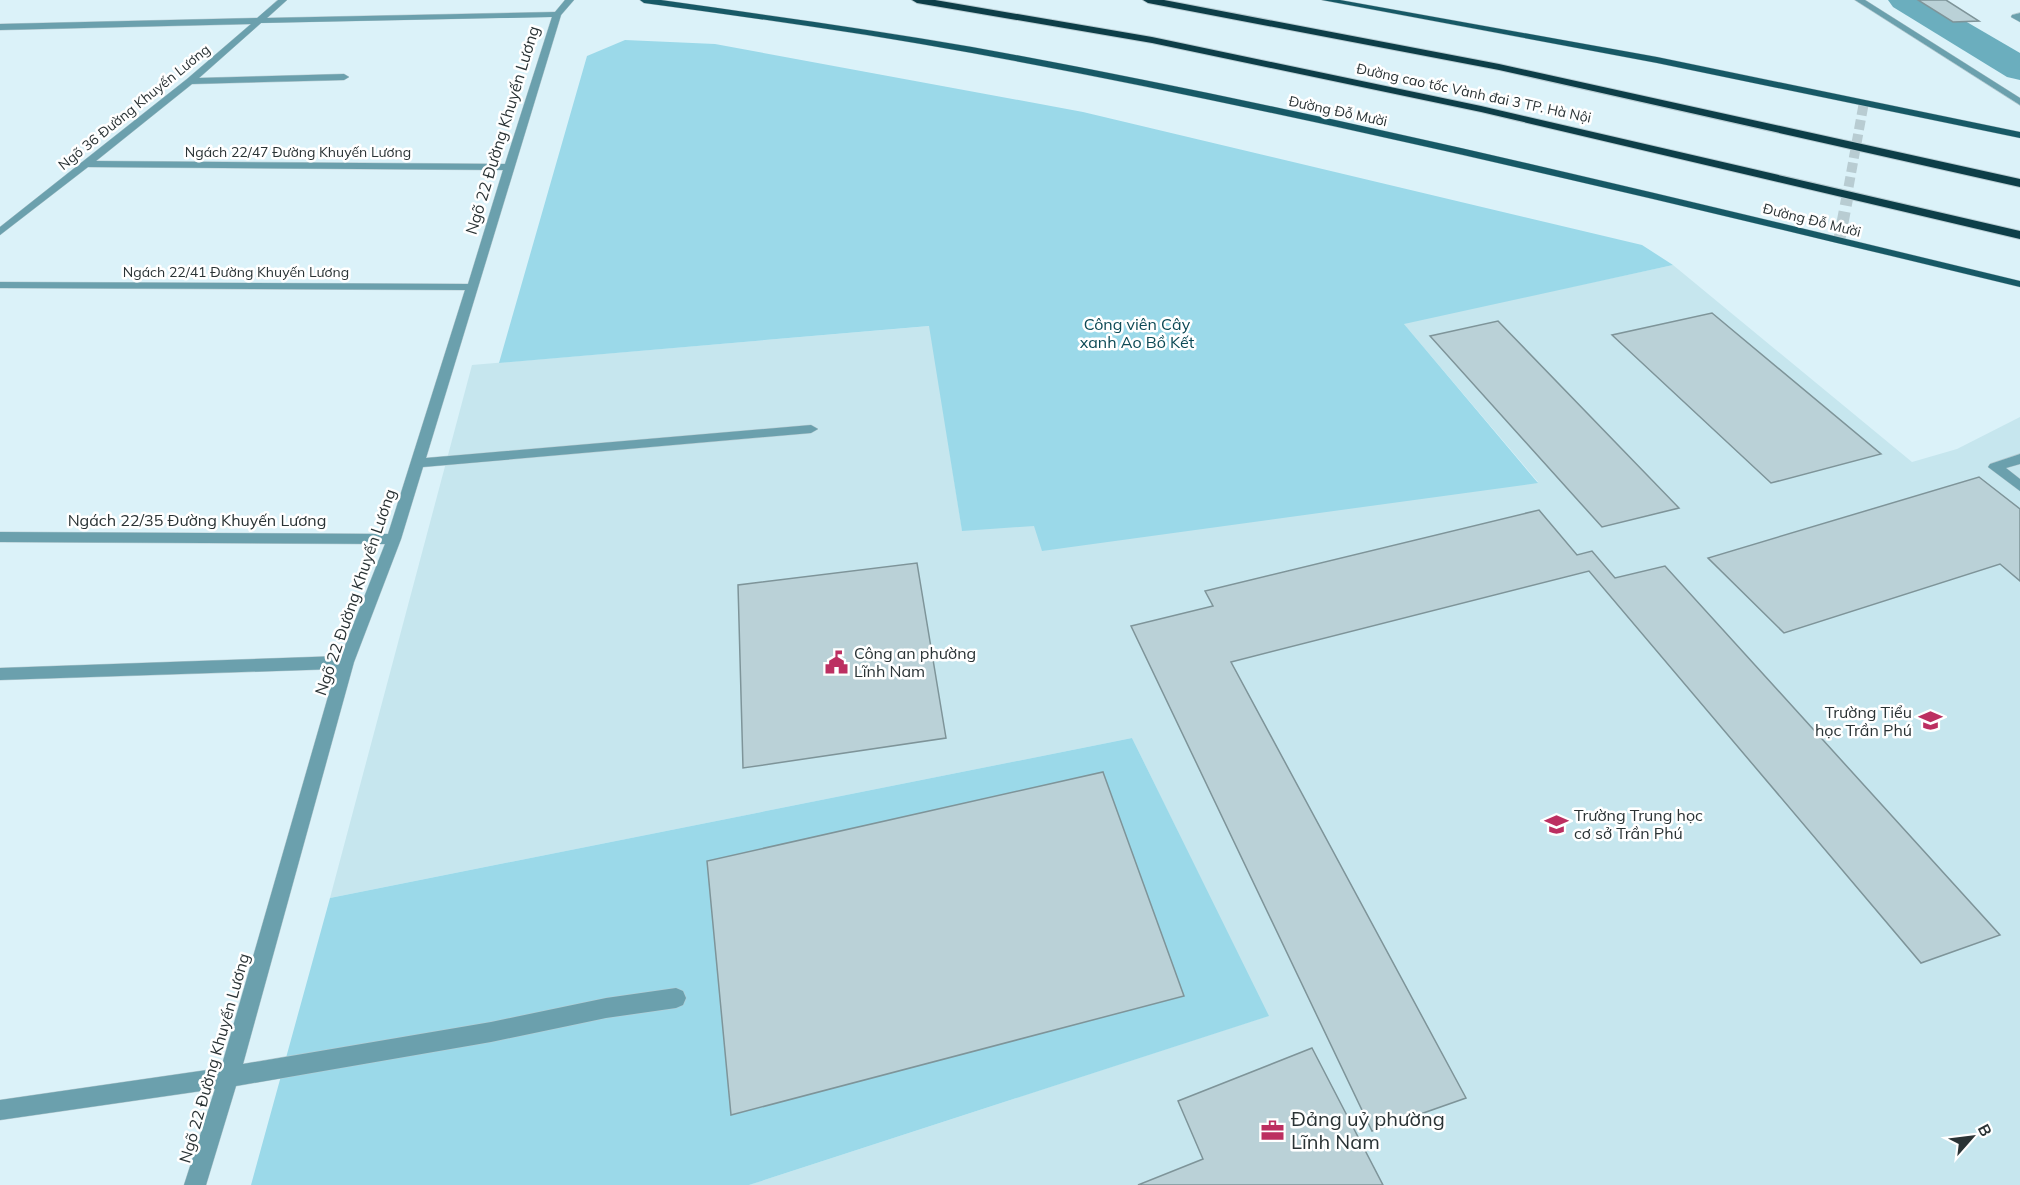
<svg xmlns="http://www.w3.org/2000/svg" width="2020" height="1185" font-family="Mulish,sans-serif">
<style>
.built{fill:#c6e6ee}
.green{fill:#9bd9e9}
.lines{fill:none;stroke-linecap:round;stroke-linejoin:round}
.canal{fill:#6baebe;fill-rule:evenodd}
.building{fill:#bad1d7;stroke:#7e9499;stroke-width:1.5}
.major-tunnel-far1{stroke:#b8ccd2;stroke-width:10;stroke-dasharray:10 4.5;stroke-linecap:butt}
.major-tunnel{stroke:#b8ccd2;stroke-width:12;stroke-dasharray:12 6;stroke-linecap:butt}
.minor-casing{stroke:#b8ccd2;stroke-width:1}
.major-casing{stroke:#b8ccd2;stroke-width:1}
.highway-casing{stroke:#b8ccd2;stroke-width:2}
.minor{fill:#6ba0ad;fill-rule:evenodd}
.major{fill:#175966;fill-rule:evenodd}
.highway{fill:#0d3e48;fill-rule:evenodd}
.labels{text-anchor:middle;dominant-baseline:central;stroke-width:5;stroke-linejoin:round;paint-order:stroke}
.far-street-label{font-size:14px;fill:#2a3335;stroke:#fff}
.street-label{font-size:16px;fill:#2a3335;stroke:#fff}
.park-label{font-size:16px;fill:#0c4955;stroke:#fff}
.poi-label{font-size:16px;fill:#2a3335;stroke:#fff;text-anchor:start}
.near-poi-label{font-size:20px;fill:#2a3335;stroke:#fff;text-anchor:start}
</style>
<rect width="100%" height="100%" fill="#dbf2f9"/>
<!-- built -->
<path class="built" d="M1673,265L1912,462L1957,449L2020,417V1185H749L1268,1016L1132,738L330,898L472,365L930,326L962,530L1538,482L1403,323Z"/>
<!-- green -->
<path class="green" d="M625,40L715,44L1083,112L1642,245L1673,265L1404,324L1538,483L1042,551L1034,526L962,531L929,326L499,363L587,56Z
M1132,738L1269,1016L749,1185H251L330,898Z"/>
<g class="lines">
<!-- canal -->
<path class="canal" d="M1888,0H1929L2020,53V80L2007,77L1893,7Z"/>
</g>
<!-- building -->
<path class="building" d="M1918,0H1946L1979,21L1953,22Z
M1712,313L1881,454L1771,483L1612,335Z
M1498,321L1679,508L1602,527L1430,336Z
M1979,477L2020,509V581L2000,564L1784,633L1708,558Z
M1539,510L1577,555L1592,551L1615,578L1665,566L2000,935L1921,963L1589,571L1231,662L1466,1098L1372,1131L1131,626L1213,606L1205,591Z
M917,563L946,738L743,768L738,585Z
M1103,772L1184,996L731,1115L707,861Z
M1312,1048L1383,1185H1138L1203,1159L1178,1101Z"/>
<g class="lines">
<!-- major-tunnel-far1 -->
<path class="major-tunnel-far1" d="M1846,201L1864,102"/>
<!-- major-tunnel -->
<path class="major-tunnel" d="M1839,241L1847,199"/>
<defs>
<path id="minor" d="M278,0H287L267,18L555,12L565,0H574L561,15L426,458L811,425L818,429L811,433L423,467L401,539L354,662L243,1064L491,1022L606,998L676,988L683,991L686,998L683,1005L676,1008L606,1018L491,1042L236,1086L206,1185H184L215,1089L0,1120V1100L221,1068L336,669L0,680V668L341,656L385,544L0,542V532L388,534L465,290L0,288V282L468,284L503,170L88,167L0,235V227L187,79L251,24L0,30V24L257,18ZM552,17L505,164L96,161L192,84L344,80L349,77L344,74L199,78L261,23Z
M1855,0H1865L2020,98V105Z
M2020,13V22L2011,17L2012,15Z
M2020,454V464L2006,468L2020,479V491L1988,467L1990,464Z"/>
<path id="major" d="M640,0H661C765,15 869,29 972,47C1324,111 1672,197 2020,281V287C1672,203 1324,118 972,53C863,33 754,18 644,3Z
M1322,0H1340L1657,57L2020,132V138L1657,63Z"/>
<path id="highway" d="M912,0H935L1152,37L1481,106L2020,231V239L1481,112L1152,43L917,3Z
M1143,0H1164L1499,64L2020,179V187L1499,70L1148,3Z"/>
</defs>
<!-- minor casing -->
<use href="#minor" class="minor-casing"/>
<!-- major casing -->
<use href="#major" class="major-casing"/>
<!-- highway casing -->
<use href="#highway" class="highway-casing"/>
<!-- minor -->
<use href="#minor" class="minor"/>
<!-- major -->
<use href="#major" class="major"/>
<!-- highway -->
<use href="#highway" class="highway"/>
</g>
<!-- icons -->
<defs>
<symbol id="civic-bare" viewBox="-9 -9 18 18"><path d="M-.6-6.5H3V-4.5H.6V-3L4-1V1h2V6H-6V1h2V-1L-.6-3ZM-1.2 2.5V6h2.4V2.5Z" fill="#bc2f61" stroke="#fff" stroke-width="2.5" paint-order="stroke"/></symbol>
<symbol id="school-bare" viewBox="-9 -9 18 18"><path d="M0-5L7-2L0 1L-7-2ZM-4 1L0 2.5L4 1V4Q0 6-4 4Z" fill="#bc2f61" stroke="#fff" stroke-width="2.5" paint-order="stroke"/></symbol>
<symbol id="office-bare" viewBox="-9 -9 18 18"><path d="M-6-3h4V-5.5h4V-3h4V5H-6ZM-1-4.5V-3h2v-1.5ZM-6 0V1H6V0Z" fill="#bc2f61" stroke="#fff" stroke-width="2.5" paint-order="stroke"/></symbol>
</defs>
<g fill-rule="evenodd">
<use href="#civic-bare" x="820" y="646" width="33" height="33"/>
<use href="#school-bare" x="1914" y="704" width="33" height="33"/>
<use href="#school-bare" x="1540" y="808" width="33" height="33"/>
<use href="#office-bare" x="1256" y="1114" width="33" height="33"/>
</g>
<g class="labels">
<!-- far-street labels -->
<g class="far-street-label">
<text transform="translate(1474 93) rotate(12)">Đường cao tốc Vành đai 3 TP. Hà Nội</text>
<text transform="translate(134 107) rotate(-39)">Ngõ 36 Đường Khuyến Lương</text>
<text transform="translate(1338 111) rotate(12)">Đường Đỗ Mười</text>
<text x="298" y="152">Ngách 22/47 Đường Khuyến Lương</text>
<text transform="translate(1812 220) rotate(14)">Đường Đỗ Mười</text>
<text x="236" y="272">Ngách 22/41 Đường Khuyến Lương</text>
</g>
<!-- street labels -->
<g class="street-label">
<text transform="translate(502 130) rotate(-73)">Ngõ 22 Đường Khuyến Lương</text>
<text x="197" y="520">Ngách 22/35 Đường Khuyến Lương</text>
<text transform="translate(355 592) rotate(-71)">Ngõ 22 Đường Khuyến Lương</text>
<text transform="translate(214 1058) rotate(-74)">Ngõ 22 Đường Khuyến Lương</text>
</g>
<!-- park labels -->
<g class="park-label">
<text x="1137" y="324">Công viên Cây<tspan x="1137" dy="18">xanh Ao Bồ Kết</tspan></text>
</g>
<!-- poi labels -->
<g class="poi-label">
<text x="854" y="653">Công an phường<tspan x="854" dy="18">Lĩnh Nam</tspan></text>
<text x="1912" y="712" text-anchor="end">Trường Tiểu<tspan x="1912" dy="18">học Trần Phú</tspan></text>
<text x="1574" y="815">Trường Trung học<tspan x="1574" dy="18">cơ sở Trần Phú</tspan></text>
</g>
<!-- near-poi labels -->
<g class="near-poi-label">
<text x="1291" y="1118">Đảng uỷ phường<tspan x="1291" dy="23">Lĩnh Nam</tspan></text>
</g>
</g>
<!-- north arrow -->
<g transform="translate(1972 1137) rotate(62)" stroke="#ffffff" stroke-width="4.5" paint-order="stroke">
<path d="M0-4.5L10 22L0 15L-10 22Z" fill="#2a3335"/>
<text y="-9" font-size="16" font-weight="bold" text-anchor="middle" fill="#2a3335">B</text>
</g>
</svg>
